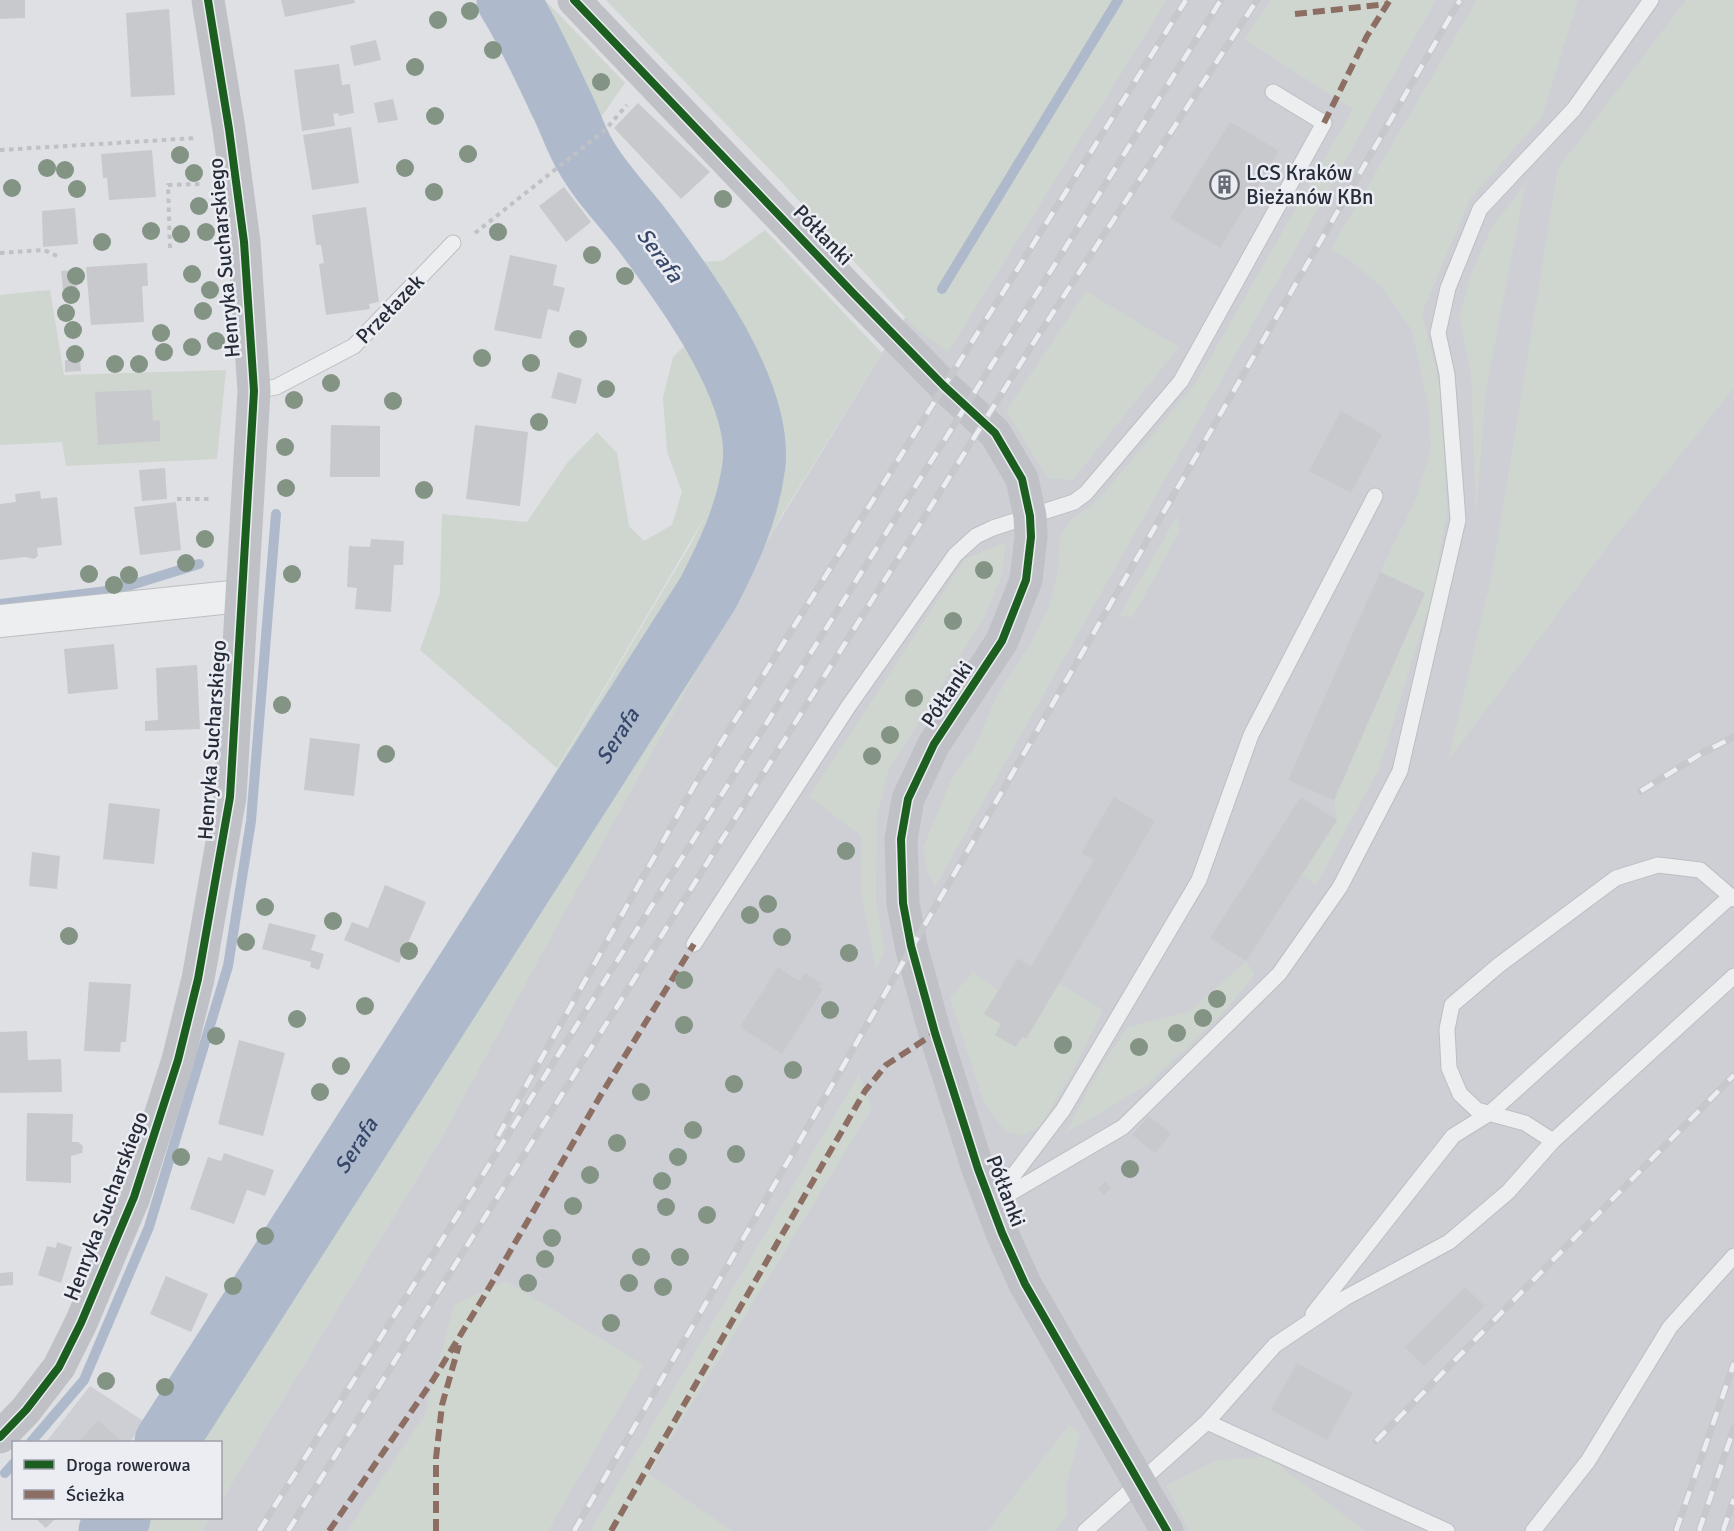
<svg xmlns="http://www.w3.org/2000/svg" width="1734" height="1531" font-family="Signika,sans-serif">
<style>
.built{fill:#cdcfd5}
.green{fill:#ced6cf}
.lines{fill:none;stroke-linecap:round;stroke-linejoin:round}
.stream{stroke:#aebacc;stroke-width:10}
.river{stroke:#aebacc;stroke-width:63}
.building{fill:#c8c9cd}
.lane-casing{stroke:#bcbec1;stroke-width:17}
.street-casing{stroke:#bcbec1;stroke-width:34}
.path{stroke:#bfc1c5;stroke-width:4;stroke-dasharray:4.5 4.5;stroke-linecap:butt}
.lane{stroke:#edeef0;stroke-width:15}
.street{stroke:#edeef0;stroke-width:32}
.secondary{stroke:#bfc1c6;stroke-width:33}
.rail-casing{stroke:#c6c8cb;stroke-width:7}
.rail{stroke:#ebedf3;stroke-width:4.5;stroke-dasharray:14;stroke-linecap:butt}
.quiet{stroke:#8d6e63;stroke-width:6;stroke-dasharray:12 6;stroke-linecap:butt}
.cycleway-casing{stroke:#ebedf3;stroke-width:11}
.cycleway{stroke:#1b5e20;stroke-width:8}
.tree{fill:#839384}
.labels{text-anchor:middle;dominant-baseline:central;stroke-width:5;stroke-linejoin:round;paint-order:stroke}
.poi-label{font-size:21px;fill:#272c39;stroke:#ebedf3;text-anchor:start}
.street-label{font-size:21px;fill:#272c39;stroke:#ebedf3}
.water-label{font-size:22px;font-style:italic;fill:#364769;stroke:#ebedf3}
</style>
<rect width="100%" height="100%" fill="#dee0e3"/>
<!-- built -->
<path class="built" d="M1115,0H1734V1531H202L210,1518H220L221,1501L443,1135L597,820L882,353Z
M90,1386L145,1422L130,1442H46Z"/>
<!-- green -->
<path class="green" d="M478,0H545L625,83L595,126L609,154L691,262L722,261L765,230L882,353L782,515L443,1135L221,1501L220,1442H158L692,542L706,515L557,768L420,650L440,593L442,514L527,522L567,463L597,432L617,453L629,526L644,541L672,525L682,492L667,451L663,398L673,357L689,342L560,166L523,96L491,18Z
M606,0H1167L948,352L915,328L779,179Z
M1271,0H1436L935,887L927,870L923,848L951,780L975,746L996,698L1032,641L1049,607L1057,576L1060,535L1070,521L1098,500L1195,384L1353,109L1244,39Z
M1477,0H1578L1542,117L1470,199L1422,313L1440,387L1447,512L1433,593L1379,769L1316,885L1302,875L1337,821L1334,800L1425,593L1380,572L1416,499L1431,448L1428,405L1412,330L1381,286L1347,258L1330,250Z
M1686,0H1734V388L1611,542L1448,761L1493,569L1558,168Z
M1526,182L1486,390L1476,515L1471,374L1459,317L1471,274L1491,229Z
M50,290L64,375L226,370L217,459L66,466L62,442L0,445V295Z
M1086,291L1179,347L1073,480L1048,478L1006,411Z
M1177,516L1180,531L1133,617L1119,616Z
M1006,542L1002,575L985,616L888,771L877,817L876,901L885,951L876,969L862,898L861,836L809,796L965,559Z
M1246,961L1255,975L1221,1015L1147,1085L1065,1134L1102,1065L1128,1027L1190,1011Z
M973,972L999,991L985,1014L1026,1039L1059,983L1103,1010L1073,1071L1040,1126L1023,1136L1005,1131L984,1103L950,998Z
M859,1074L872,1108L649,1474L732,1531H590Z
M506,1281L644,1365L548,1531H347L424,1416L454,1305Z
M1070,1424L1080,1435L1066,1486L1067,1516L1055,1531H987Z
M1268,1457L1364,1530L1365,1531H1189L1166,1485L1217,1460Z
M108,1518H210L202,1531H99Z"/>
<g class="lines">
<!-- stream -->
<path class="stream" d="M942,289L1118,0
M0,604L115,590L199,564
M31,1442L84,1380L149,1227L228,966L251,821L276,514
M5,1473L14,1463"/>
<!-- river -->
<g class="river">
<path id="s1" d="M166,1442L708,593C729,552 748,512 754,465C762,391 686,288 643,231C624,206 600,182 585,155C575,138 569,118 560,101C544,67 528,32 508,0"/>
<path d="M110,1531L119,1518"/>
</g>
</g>
<!-- building -->
<path class="building" d="M0,0H25V18L0,19Z
M281,0H354L355,3L285,17Z
M169,9L175,95L131,97L126,13Z
M376,40L381,60L354,66L350,46Z
M339,64L342,85L350,84L354,113L339,116L338,113L333,114L335,126L302,131L294,70Z
M393,99L398,120L378,123L374,103Z
M638,103L710,172L681,199L614,128Z
M1230,122L1279,151L1220,248L1170,218Z
M351,127L359,183L312,190L303,135Z
M152,150L156,197L109,200L107,178H103L101,154Z
M564,187L591,222L566,242L539,206Z
M366,207L379,302L369,304L370,309L326,315L319,264L324,263L321,245H316L312,215Z
M75,208L78,244L43,247L42,211Z
M510,255L557,265L553,285L565,288L559,312L548,309L541,339L494,330Z
M147,263L148,286H142L144,322L91,325L86,267Z
M75,270L77,290L63,291L61,271Z
M80,359L81,371L65,372V360Z
M558,372L582,379L576,404L551,398Z
M151,390L153,421L160,420V441L98,445L95,392Z
M1341,411L1382,434L1351,493L1309,471Z
M331,425L380,426V477H330Z
M475,425L528,432L520,506L466,499Z
M165,468L167,499L142,501L139,470Z
M40,491L41,499L57,497L62,545L37,548L38,556L34,559L25,557L0,560V504L16,502L15,494Z
M176,502L181,550L140,555L134,507Z
M371,539L404,541L403,565H394L391,612L355,609L357,588L347,587L349,546L370,547Z
M1380,572L1425,593L1334,800L1288,780Z
M114,644L118,689L68,694L64,649Z
M197,665L200,729L145,731V721L158,720L156,668Z
M310,738L360,744L354,796L304,790Z
M1114,797L1155,821L1026,1039L1022,1037L1016,1047L995,1035L1001,1024L984,1014L1018,958L1031,967L1094,860L1081,853Z
M1301,797L1337,820L1246,961L1210,938Z
M109,803L160,809L154,864L103,859Z
M32,852L60,856L57,889L29,886Z
M385,885L426,902L399,963L344,940L352,922L368,928Z
M269,923L316,935L311,950L324,954L319,970L310,967L311,962L262,949Z
M778,967L799,981L805,973L821,983L818,986L823,989L782,1054L740,1027Z
M89,982L131,984L126,1042H121L120,1052L84,1051Z
M27,1031L28,1060L61,1059L62,1092L0,1093V1032Z
M239,1040L285,1053L263,1136L218,1124Z
M27,1113L73,1114L72,1142H78L83,1146L82,1153L71,1156V1183L26,1181Z
M1149,1116L1171,1133L1155,1153L1132,1135Z
M224,1153L274,1170L265,1196L247,1190L234,1224L190,1209L208,1157L221,1161Z
M1105,1181L1111,1188L1104,1195L1098,1189Z
M57,1242L72,1247L61,1283L38,1275L47,1246L56,1248Z
M13,1272V1285L0,1286V1273Z
M166,1276L208,1294L191,1332L150,1314Z
M1465,1287L1485,1306L1424,1366L1405,1347Z
M1297,1363L1353,1393L1327,1440L1271,1410Z
M98,1420L119,1439L116,1442H83L80,1440Z
M35,1518H56L46,1528Z"/>
<g class="lines">
<defs>
<path id="lane" d="M254,391L276,387L354,346L453,243
M694,944L848,707L955,555L976,536L993,528L1074,502L1086,493L1181,381L1324,123L1273,92
M1553,1141L1525,1123L1477,1110L1460,1094L1449,1068L1447,1029L1452,1005L1499,965L1616,878L1658,865L1700,870L1734,899
M997,1197L1063,1110L1199,880L1251,735L1375,496
M992,1204L1123,1127L1279,974L1340,887L1400,771L1458,520L1447,374L1438,333L1448,288L1480,209L1574,109L1651,0
M1313,1314L1453,1136L1490,1113L1731,896
M1207,1422L1447,1531
M1085,1531L1207,1422L1275,1345L1345,1298L1449,1242L1508,1192L1553,1141L1734,976
M1533,1531L1588,1461L1670,1327L1734,1256"/>
<path id="street" d="M0,621L241,596"/>
</defs>
<!-- lane casing -->
<use href="#lane" class="lane-casing"/>
<!-- street casing -->
<use href="#street" class="street-casing"/>
<!-- path -->
<path class="path" d="M0,150L197,138
M475,233L604,131L627,105
M170,248L168,185L202,184
M0,253L44,250L57,256
M177,499H212"/>
<!-- lane -->
<use href="#lane" class="lane"/>
<!-- street -->
<use href="#street" class="street"/>
<!-- secondary -->
<path class="secondary" d="M574,0L853,293L944,386L995,433L1022,479L1030,516L1031,537L1026,580L1002,641L934,744L908,799L901,839L903,903L911,946L935,1033L978,1169L1002,1233L1025,1284L1167,1531
M0,1437L26,1410L59,1367L81,1323L134,1197L178,1060L198,979L230,797L254,391L244,242L229,129L208,0"/>
<defs>
<path id="rail" d="M1641,791L1704,752L1734,737
M498,1136L694,786L1186,0
M1376,1441L1734,1075
M259,1531L1221,0
M288,1531L1041,331L1257,0
M574,1531L1460,0
M1676,1531L1734,1363
M1699,1531L1734,1428
M1723,1531L1734,1499"/>
</defs>
<!-- rail casing -->
<use href="#rail" class="rail-casing"/>
<!-- rail -->
<use href="#rail" class="rail"/>
<!-- quiet -->
<path class="quiet" d="M1295,14L1388,4
M1324,123L1367,36L1390,0
M329,1531L433,1380L483,1298L602,1093L694,944
M436,1531V1458L442,1405L459,1345
M611,1531L865,1091L886,1065L935,1033"/>
<defs>
<path id="cycleway" d="M574,0L853,293L944,386L995,433L1022,479L1030,516L1031,537L1026,580L1002,641L934,744L908,799L901,839L903,903L911,946L935,1033L978,1169L1002,1233L1025,1284L1167,1531
M0,1437L26,1410L59,1367L81,1323L134,1197L178,1060L198,979L230,797L254,391L244,242L229,129L208,0"/>
</defs>
<!-- cycleway casing -->
<use href="#cycleway" class="cycleway-casing"/>
<!-- cycleway -->
<use href="#cycleway" class="cycleway"/>
</g>
<!-- trees -->
<g class="tree">
<circle cx="470" cy="11" r="9"/>
<circle cx="438" cy="20" r="9"/>
<circle cx="493" cy="50" r="9"/>
<circle cx="415" cy="67" r="9"/>
<circle cx="601" cy="82" r="9"/>
<circle cx="435" cy="116" r="9"/>
<circle cx="468" cy="154" r="9"/>
<circle cx="180" cy="155" r="9"/>
<circle cx="47" cy="168" r="9"/>
<circle cx="405" cy="168" r="9"/>
<circle cx="65" cy="170" r="9"/>
<circle cx="194" cy="173" r="9"/>
<circle cx="12" cy="188" r="9"/>
<circle cx="77" cy="189" r="9"/>
<circle cx="434" cy="192" r="9"/>
<circle cx="723" cy="199" r="9"/>
<circle cx="199" cy="206" r="9"/>
<circle cx="151" cy="231" r="9"/>
<circle cx="206" cy="232" r="9"/>
<circle cx="498" cy="232" r="9"/>
<circle cx="181" cy="234" r="9"/>
<circle cx="102" cy="242" r="9"/>
<circle cx="592" cy="255" r="9"/>
<circle cx="192" cy="274" r="9"/>
<circle cx="76" cy="276" r="9"/>
<circle cx="625" cy="276" r="9"/>
<circle cx="210" cy="290" r="9"/>
<circle cx="71" cy="295" r="9"/>
<circle cx="203" cy="311" r="9"/>
<circle cx="66" cy="313" r="9"/>
<circle cx="73" cy="330" r="9"/>
<circle cx="161" cy="333" r="9"/>
<circle cx="578" cy="339" r="9"/>
<circle cx="216" cy="341" r="9"/>
<circle cx="192" cy="347" r="9"/>
<circle cx="164" cy="352" r="9"/>
<circle cx="75" cy="354" r="9"/>
<circle cx="482" cy="358" r="9"/>
<circle cx="531" cy="363" r="9"/>
<circle cx="115" cy="364" r="9"/>
<circle cx="139" cy="364" r="9"/>
<circle cx="331" cy="383" r="9"/>
<circle cx="606" cy="389" r="9"/>
<circle cx="294" cy="400" r="9"/>
<circle cx="393" cy="401" r="9"/>
<circle cx="539" cy="422" r="9"/>
<circle cx="285" cy="447" r="9"/>
<circle cx="286" cy="488" r="9"/>
<circle cx="424" cy="490" r="9"/>
<circle cx="205" cy="539" r="9"/>
<circle cx="186" cy="563" r="9"/>
<circle cx="984" cy="570" r="9"/>
<circle cx="89" cy="574" r="9"/>
<circle cx="292" cy="574" r="9"/>
<circle cx="129" cy="575" r="9"/>
<circle cx="114" cy="585" r="9"/>
<circle cx="953" cy="621" r="9"/>
<circle cx="914" cy="698" r="9"/>
<circle cx="282" cy="705" r="9"/>
<circle cx="890" cy="735" r="9"/>
<circle cx="386" cy="754" r="9"/>
<circle cx="872" cy="756" r="9"/>
<circle cx="846" cy="851" r="9"/>
<circle cx="768" cy="904" r="9"/>
<circle cx="265" cy="907" r="9"/>
<circle cx="750" cy="915" r="9"/>
<circle cx="333" cy="921" r="9"/>
<circle cx="69" cy="936" r="9"/>
<circle cx="782" cy="937" r="9"/>
<circle cx="246" cy="942" r="9"/>
<circle cx="409" cy="951" r="9"/>
<circle cx="849" cy="953" r="9"/>
<circle cx="684" cy="980" r="9"/>
<circle cx="1217" cy="999" r="9"/>
<circle cx="365" cy="1006" r="9"/>
<circle cx="830" cy="1010" r="9"/>
<circle cx="1203" cy="1018" r="9"/>
<circle cx="297" cy="1019" r="9"/>
<circle cx="684" cy="1025" r="9"/>
<circle cx="1177" cy="1033" r="9"/>
<circle cx="216" cy="1036" r="9"/>
<circle cx="1063" cy="1045" r="9"/>
<circle cx="1139" cy="1047" r="9"/>
<circle cx="341" cy="1066" r="9"/>
<circle cx="793" cy="1070" r="9"/>
<circle cx="734" cy="1084" r="9"/>
<circle cx="320" cy="1092" r="9"/>
<circle cx="641" cy="1092" r="9"/>
<circle cx="693" cy="1130" r="9"/>
<circle cx="617" cy="1143" r="9"/>
<circle cx="736" cy="1154" r="9"/>
<circle cx="181" cy="1157" r="9"/>
<circle cx="678" cy="1157" r="9"/>
<circle cx="1130" cy="1169" r="9"/>
<circle cx="590" cy="1175" r="9"/>
<circle cx="662" cy="1181" r="9"/>
<circle cx="573" cy="1206" r="9"/>
<circle cx="666" cy="1207" r="9"/>
<circle cx="707" cy="1215" r="9"/>
<circle cx="265" cy="1236" r="9"/>
<circle cx="552" cy="1238" r="9"/>
<circle cx="641" cy="1257" r="9"/>
<circle cx="680" cy="1257" r="9"/>
<circle cx="545" cy="1259" r="9"/>
<circle cx="528" cy="1283" r="9"/>
<circle cx="629" cy="1283" r="9"/>
<circle cx="233" cy="1286" r="9"/>
<circle cx="663" cy="1287" r="9"/>
<circle cx="611" cy="1323" r="9"/>
<circle cx="106" cy="1381" r="9"/>
<circle cx="165" cy="1387" r="9"/>
</g>
<!-- icons -->
<defs>
<symbol id="building-ring" viewBox="-11 -11 22 22"><circle r="9.5" fill="#ebedf3" stroke="#676b74" stroke-width="1.5"/><path d="M-4-6H4V6H1V3H-1V6H-4ZM-2.5-4.3h1.7v1.8h-1.7ZM.8-4.3h1.7v1.8H.8ZM-2.5-1h1.7V.8h-1.7ZM.8-1h1.7V.8H.8Z" fill="#676b74"/></symbol>
</defs>
<g fill-rule="evenodd">
<use href="#building-ring" x="1208" y="168" width="33" height="33"/>
</g>
<g class="labels">
<!-- poi labels -->
<g class="poi-label">
<text x="1246" y="173">LCS Kraków<tspan x="1246" dy="24">Bieżanów KBn</tspan></text>
</g>
<!-- street labels -->
<g class="street-label">
<text transform="translate(823 235) rotate(46)">Półłanki</text>
<text transform="translate(224 258) rotate(-95)">Henryka Sucharskiego</text>
<text transform="translate(390 309) rotate(-46)">Przełazek</text>
<text transform="translate(947 694) rotate(-56)">Półłanki</text>
<text transform="translate(212 740) rotate(-86)">Henryka Sucharskiego</text>
<text transform="translate(1006 1191) rotate(69)">Półłanki</text>
<text transform="translate(106 1206) rotate(-69)">Henryka Sucharskiego</text>
</g>
<!-- water labels -->
<g class="water-label">
<text transform="translate(660 255) rotate(54)">Serafa</text>
<text stroke="none"><textPath href="#s1" startOffset="838">Serafa</textPath></text>
<text stroke="none"><textPath href="#s1" startOffset="352">Serafa</textPath></text>
</g>
</g>
<!-- legend -->
<rect x="12" y="1441" width="210" height="78" fill="#ebedf3" stroke="#9da0a9" stroke-width="1.5"/>
<rect x="24" y="1460" width="30" height="9" fill="#1b5e20" stroke="#9da0a9" stroke-width="1.5"/>
<text x="66" y="1471" font-size="18" fill="#272c39">Droga rowerowa</text>
<rect x="24" y="1490" width="30" height="9" fill="#8d6e63" stroke="#9da0a9" stroke-width="1.5"/>
<text x="66" y="1501" font-size="18" fill="#272c39">Ścieżka</text>
</svg>
